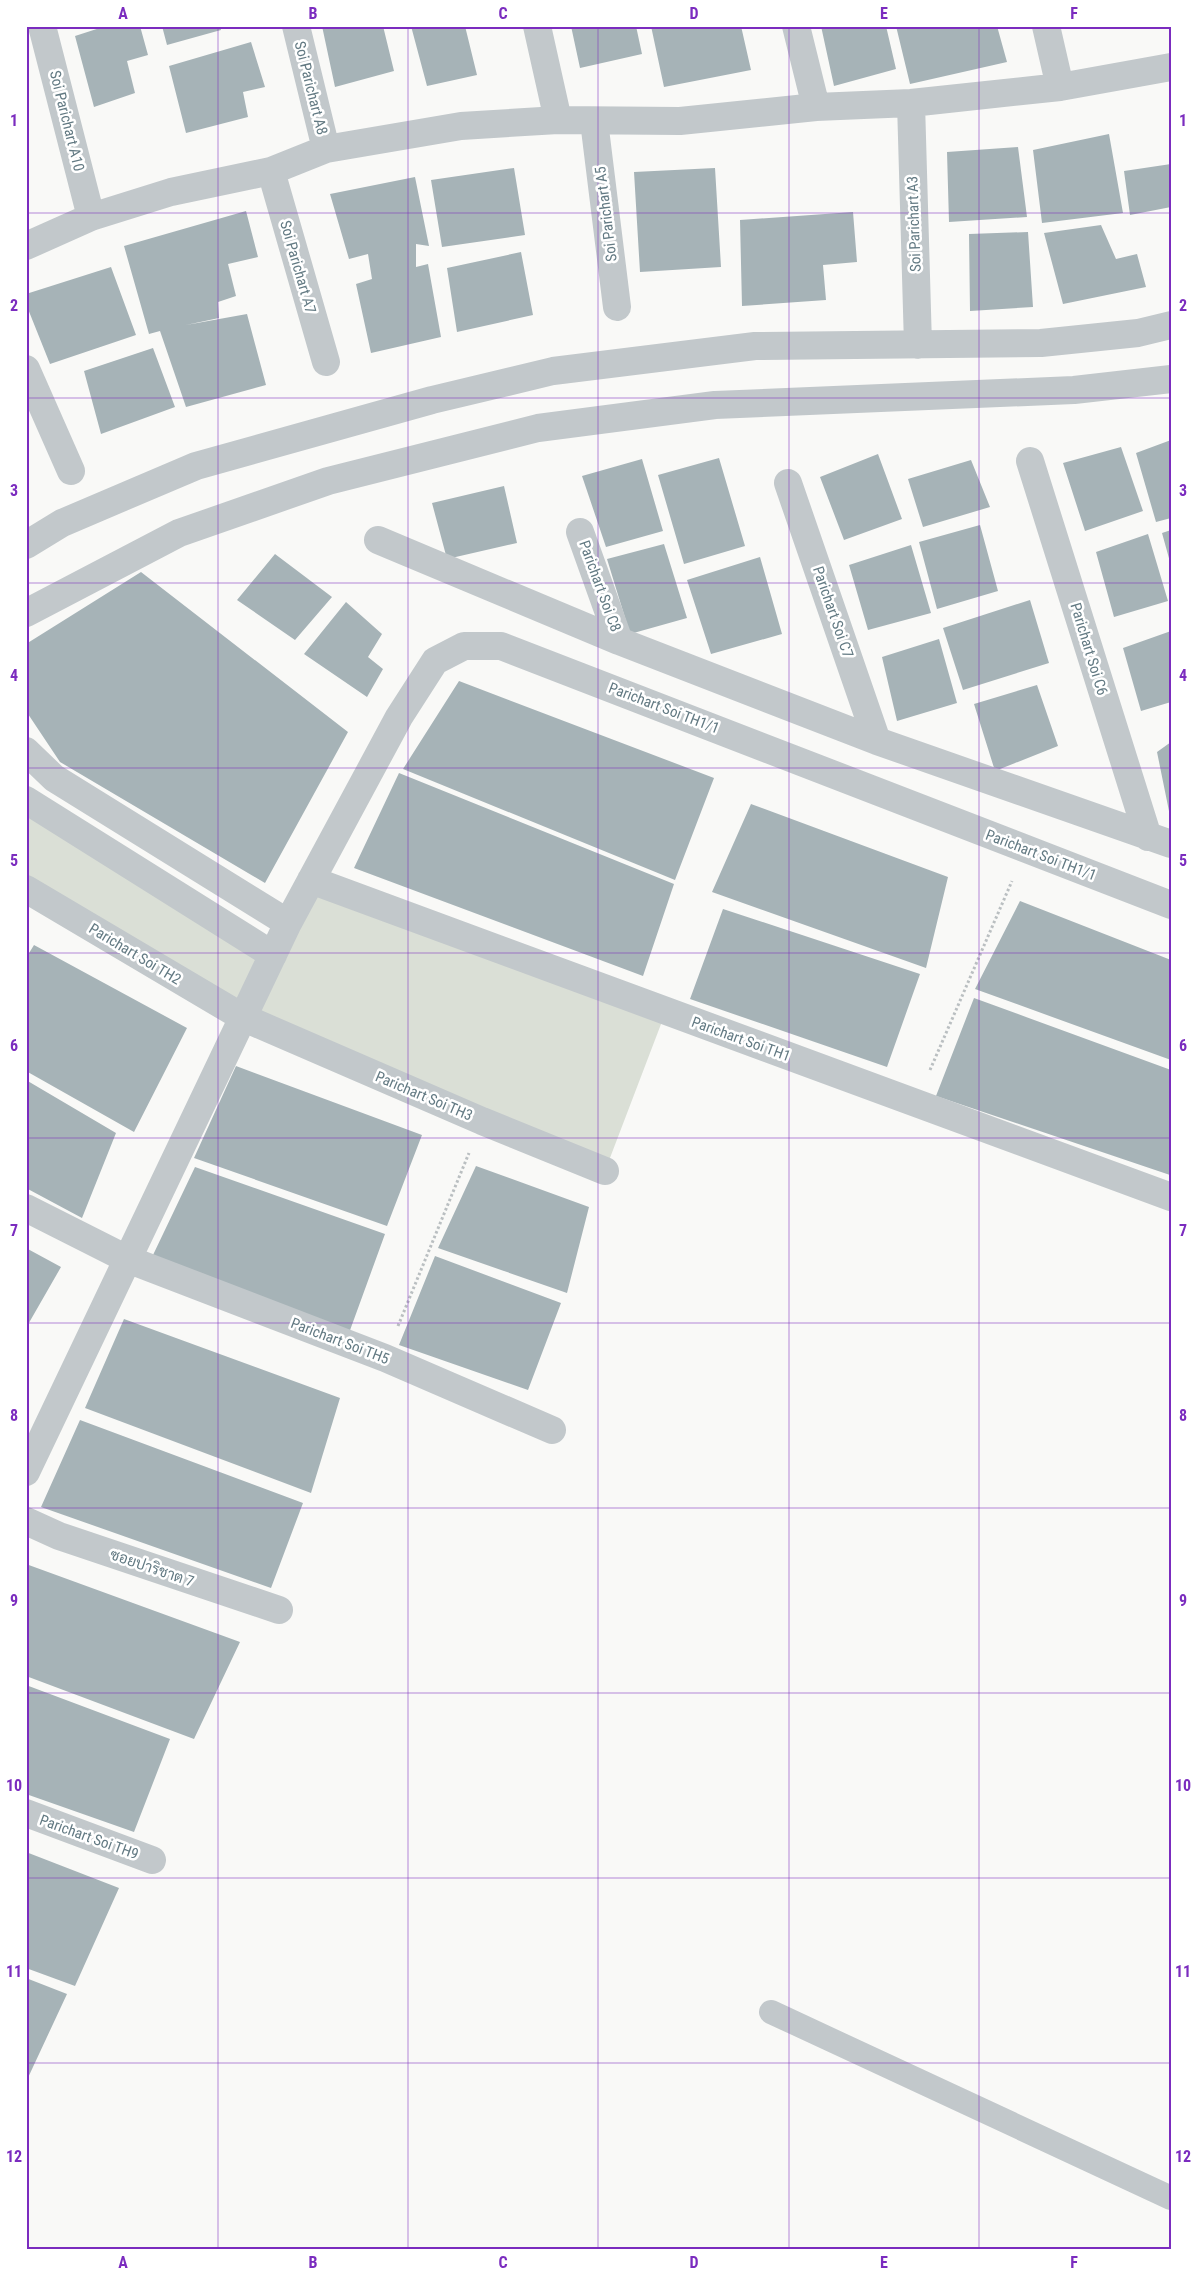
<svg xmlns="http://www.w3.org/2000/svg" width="1197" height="2276" font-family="'Roboto Condensed',Sarabun,sans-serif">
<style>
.green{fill:#dadfd6}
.building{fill:#a6b3b7}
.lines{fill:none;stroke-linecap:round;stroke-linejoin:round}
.path{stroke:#babfc1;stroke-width:3;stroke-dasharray:2.5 2.5;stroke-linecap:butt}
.service{stroke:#c2c8cb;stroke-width:24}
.minor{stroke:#c2c8cb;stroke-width:28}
.grid{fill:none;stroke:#7b2cbf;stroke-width:1;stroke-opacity:0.55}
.labels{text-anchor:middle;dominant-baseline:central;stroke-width:5;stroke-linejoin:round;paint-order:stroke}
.street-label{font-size:15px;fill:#637a83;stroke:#fff}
.neatline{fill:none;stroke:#7b2cbf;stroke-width:2}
.grid-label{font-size:16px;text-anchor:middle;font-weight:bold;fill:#7b2cbf}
</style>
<rect width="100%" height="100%" fill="#f9f9f7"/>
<!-- green -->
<path class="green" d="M26,793L273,955L311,880L666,1011L605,1171L244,1018L26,889Z"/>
<!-- building -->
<path class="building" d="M106,26H140L148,55L127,61L135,93L94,107L75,36Z
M162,26H220L221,30L167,45Z
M322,26H383L394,71L335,87Z
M411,26H465L477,75L427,86Z
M571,26H636L642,54L580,68Z
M651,26H741L751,70L664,87Z
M821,26H886L896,69L834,86Z
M896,26H997L1007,62L910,84Z
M251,42L265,87L243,92L248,117L186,133L169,66Z
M1109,134L1123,213L1042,223L1033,150Z
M1018,147L1027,217L949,222L947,152Z
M1171,164V207L1130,215L1124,171Z
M514,168L525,235L442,247L431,180Z
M715,168L721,267L640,272L634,172Z
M415,177L429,246L416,244V267L428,264L441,337L371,353L356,284L372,279L368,254L349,259L330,194Z
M246,211L258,257L228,264L236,296L218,302L219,318L186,325L247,314L266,385L186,407L160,331L149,334L124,246Z
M853,212L857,262L823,265L826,300L742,306L740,220Z
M1101,225L1116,259L1137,254L1146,287L1063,304L1044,233Z
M1028,232L1033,307L970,311L969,234Z
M521,252L533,315L457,332L447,268Z
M111,267L136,335L50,364L26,304V294Z
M153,348L175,407L101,434L84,371Z
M1171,440V518L1156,522L1136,453Z
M1121,447L1143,511L1085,531L1063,463Z
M878,454L902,519L844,540L820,477Z
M719,458L745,546L684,564L658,475Z
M642,459L663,531L606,547L582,476Z
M971,460L990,507L923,527L908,479Z
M504,486L517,543L447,559L432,503Z
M980,525L998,591L937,609L919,542Z
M1171,530V562H1170L1162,533Z
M1148,534L1168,601L1114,617L1096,552Z
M664,544L687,618L630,634L607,559Z
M911,545L931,613L868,630L849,565Z
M275,554L332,597L295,640L237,600Z
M760,557L782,634L711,654L687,580Z
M141,572L348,732L265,883L60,762L26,711V644Z
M1030,600L1049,663L963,690L943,628Z
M346,602L382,634L368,657L383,669L367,697L304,654Z
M1171,631V702L1141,711L1123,648Z
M939,639L957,703L897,721L882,657Z
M459,681L714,778L675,880L403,769Z
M1037,685L1058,746L995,771L974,704Z
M1171,742V816H1170L1157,752Z
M399,773L674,884L643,976L354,868Z
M751,804L948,877L926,968L712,892Z
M1020,901L1171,960V1060L975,989Z
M723,909L920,974L887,1067L690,999Z
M34,945L187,1028L134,1132L26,1071V958Z
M974,998L1171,1070L1170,1175L936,1096Z
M236,1066L422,1135L387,1226L194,1158Z
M26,1080L116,1133L82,1218L26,1188Z
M476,1166L589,1207L567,1293L438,1248Z
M195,1167L385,1234L349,1333L153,1255Z
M26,1248L61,1267L26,1328Z
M435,1256L561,1303L528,1390L399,1345Z
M124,1319L340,1398L311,1493L85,1408Z
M80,1420L303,1503L271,1588L41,1507Z
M26,1564L240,1642L194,1739L26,1676Z
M26,1685L170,1739L134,1832L26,1794Z
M26,1852L119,1888L75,1986L26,1968Z
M26,1978L67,1994L26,2082Z"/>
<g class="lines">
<!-- path -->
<path class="path" d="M930,1070L1012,881
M398,1326L469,1153"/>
<!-- service -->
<path class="service" d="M771,2012L1171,2198"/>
<!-- minor -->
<path class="minor" d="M42,26L91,217
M296,26L326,149
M537,26L558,120
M796,26L816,107
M1046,26L1060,87
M911,103L918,345
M594,121L617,307
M271,171L326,362
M26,246L91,217L171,192L271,171L326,149L461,126L558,120L680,121L816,107L911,103L1060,87L1171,67
M26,369L71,471
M1030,461L1148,837
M788,483L877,741
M580,532L619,641
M378,540L619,641L877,741L1171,844
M26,545L62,523L196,466L432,400L553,371L755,346L1041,343L1138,333L1171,325
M26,613L179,533L328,481L538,428L715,405L1074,390L1171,379
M26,751L54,778L288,923
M26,800L273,955
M311,880L1171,1197
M26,889L244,1018L482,1121L605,1171
M26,1208L127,1259L385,1358L552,1430
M26,1472L288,923L399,717L435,661L464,646H501L1171,905
M26,1521L59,1536L279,1610
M26,1813L152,1860"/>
</g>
<!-- grid -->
<path class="grid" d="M218,26V2250M408,26V2250M598,26V2250M789,26V2250M979,26V2250M26,213H1171M26,398H1171M26,583H1171M26,768H1171M26,953H1171M26,1138H1171M26,1323H1171M26,1508H1171M26,1693H1171M26,1878H1171M26,2063H1171"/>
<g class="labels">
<!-- street labels -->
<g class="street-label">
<text transform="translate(311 88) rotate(76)">Soi Parichart A8</text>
<text transform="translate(67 121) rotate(76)">Soi Parichart A10</text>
<text transform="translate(606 214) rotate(-97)">Soi Parichart A5</text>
<text transform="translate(914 224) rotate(-92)">Soi Parichart A3</text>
<text transform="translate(298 267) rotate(74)">Soi Parichart A7</text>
<text transform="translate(600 586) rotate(70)">Parichart Soi C8</text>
<text transform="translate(833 612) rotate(71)">Parichart Soi C7</text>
<text transform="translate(1089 649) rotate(73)">Parichart Soi C6</text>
<text transform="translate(664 708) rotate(21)">Parichart Soi TH1/1</text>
<text transform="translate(1041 855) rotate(21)">Parichart Soi TH1/1</text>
<text transform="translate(135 954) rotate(31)">Parichart Soi TH2</text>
<text transform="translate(741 1039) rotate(20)">Parichart Soi TH1</text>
<text transform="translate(424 1096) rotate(23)">Parichart Soi TH3</text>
<text transform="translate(340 1341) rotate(21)">Parichart Soi TH5</text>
<text transform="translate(152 1568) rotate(19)">ซอยปาริชาต 7</text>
<text transform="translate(89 1837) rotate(20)">Parichart Soi TH9</text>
</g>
</g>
<!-- border -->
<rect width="1197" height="2276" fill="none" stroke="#ffffff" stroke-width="55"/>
<rect x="28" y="28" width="1142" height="2220" class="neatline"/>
<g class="grid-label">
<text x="123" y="19">A</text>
<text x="313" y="19">B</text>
<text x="503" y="19">C</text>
<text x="694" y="19">D</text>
<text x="884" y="19">E</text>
<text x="1074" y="19">F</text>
<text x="14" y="126">1</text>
<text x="1183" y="126">1</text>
<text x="14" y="311">2</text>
<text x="1183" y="311">2</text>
<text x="14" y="496">3</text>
<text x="1183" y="496">3</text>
<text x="14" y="681">4</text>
<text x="1183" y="681">4</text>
<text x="14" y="866">5</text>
<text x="1183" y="866">5</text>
<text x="14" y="1051">6</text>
<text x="1183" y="1051">6</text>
<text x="14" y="1236">7</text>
<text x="1183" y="1236">7</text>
<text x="14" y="1421">8</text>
<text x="1183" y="1421">8</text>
<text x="14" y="1606">9</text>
<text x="1183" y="1606">9</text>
<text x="14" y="1791">10</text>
<text x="1183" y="1791">10</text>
<text x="14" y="1977">11</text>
<text x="1183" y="1977">11</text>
<text x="14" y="2162">12</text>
<text x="1183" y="2162">12</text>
<text x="123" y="2268">A</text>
<text x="313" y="2268">B</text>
<text x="503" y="2268">C</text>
<text x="694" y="2268">D</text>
<text x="884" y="2268">E</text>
<text x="1074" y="2268">F</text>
</g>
</svg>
